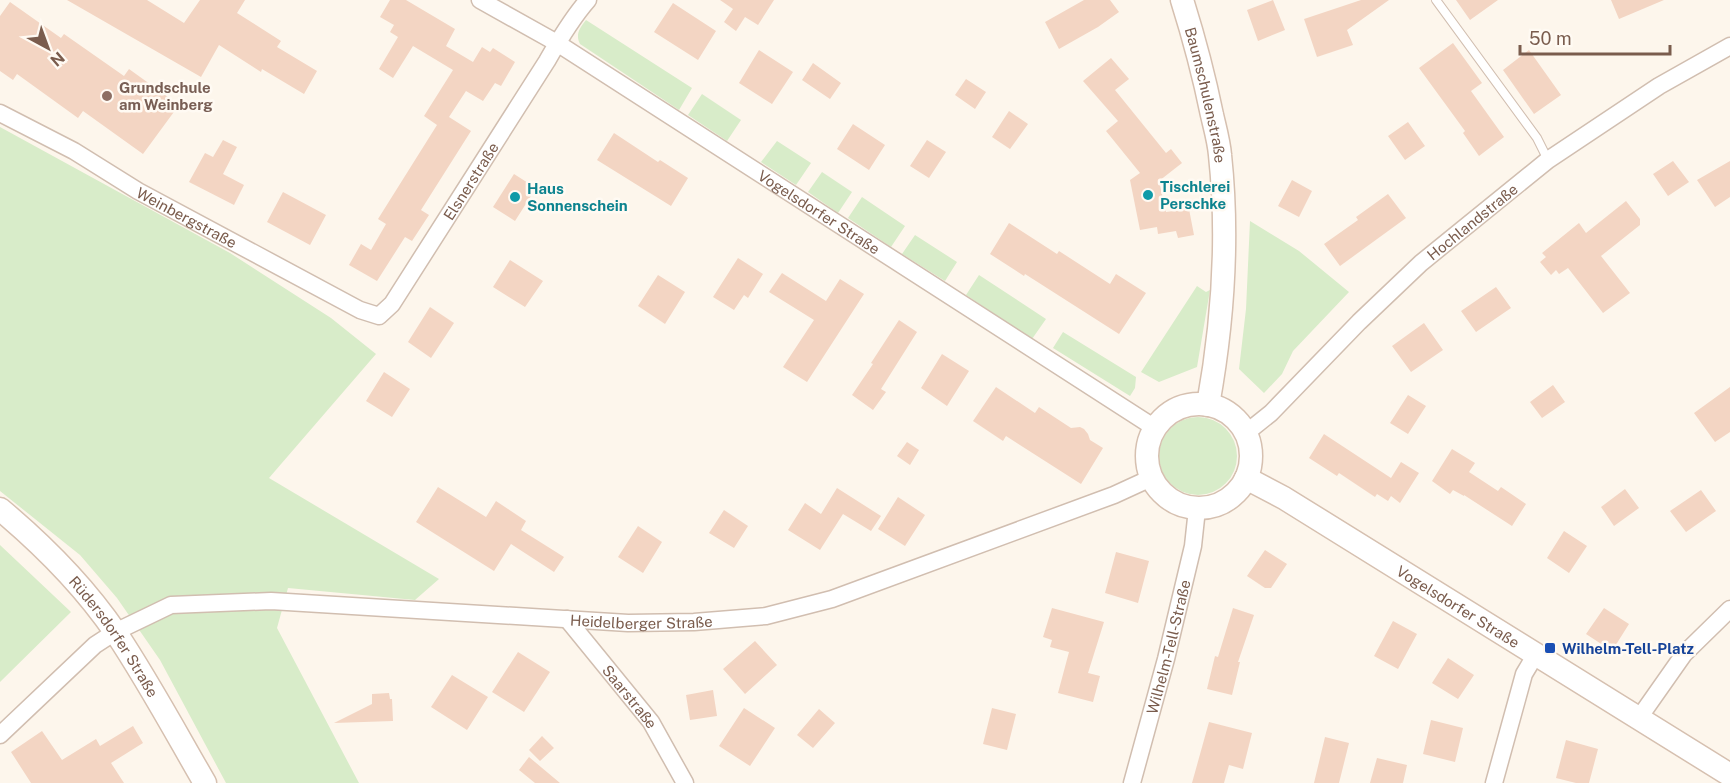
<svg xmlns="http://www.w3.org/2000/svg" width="1730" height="783" font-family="'Public Sans',sans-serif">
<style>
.green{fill:#d8ecc9}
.building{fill:#f3d5c3}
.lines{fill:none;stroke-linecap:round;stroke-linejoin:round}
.lane-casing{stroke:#d1beb0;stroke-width:10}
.street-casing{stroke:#d1beb0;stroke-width:19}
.secondary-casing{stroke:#d6c0b0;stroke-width:25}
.lane{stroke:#fff;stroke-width:8}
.street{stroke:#fff;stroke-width:16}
.secondary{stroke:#fff;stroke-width:22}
.education-dot{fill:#8d6e63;stroke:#fffaf3;stroke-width:2}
.culture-dot{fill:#0f9aa8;stroke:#fffaf3;stroke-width:2}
.transit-dot{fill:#1a4fb4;stroke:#fffaf3;stroke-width:2}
.labels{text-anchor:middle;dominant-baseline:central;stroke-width:5;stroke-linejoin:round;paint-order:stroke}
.education-label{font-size:15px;font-weight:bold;fill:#785e54;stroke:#fffaf3;text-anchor:start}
.street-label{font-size:15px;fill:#7a5c4d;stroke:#fffaf3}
.culture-label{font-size:15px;font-weight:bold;fill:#0d838f;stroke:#fffaf3;text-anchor:start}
.transit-label{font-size:15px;font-weight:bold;fill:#164399;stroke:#fffaf3;text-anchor:start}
</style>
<rect width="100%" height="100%" fill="#fdf6ec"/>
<!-- green -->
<path class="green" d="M586,20L692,88L679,110L580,44C575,34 580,28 586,20Z
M702,94L741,120L727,141L688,115Z
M0,127L230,253L331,318L376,354L269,478L439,579L415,600L288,588L277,628L359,783H226L160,660L117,598L80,555L0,491Z
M777,141L811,163L796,185L761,162Z
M822,172L852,192L838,213L808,192Z
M862,197L905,226L891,247L848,218Z
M1250,221L1299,251L1349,292L1293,351L1282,374L1264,393L1239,369L1246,309Z
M915,235L957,262L945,281L902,254Z
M979,275L1046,319L1032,339L966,295Z
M1197,286L1206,292L1210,290L1197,367L1159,382L1141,372Z
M1063,332L1136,377L1135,388L1130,396L1053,348Z
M1159 456a39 39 0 1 1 78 0a39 39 0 1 1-78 0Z
M0,545L71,612L0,682Z"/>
<!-- building -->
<path class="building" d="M67,0H147L184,23L200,0H245L237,13L281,41L277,47L317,71L304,94L262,69L261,72L219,45L201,77Z
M390,0H406L455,29L446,46L473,62L482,47L490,52L493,48L515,62L501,86L495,83L483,101L466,91L449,117L471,131L421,210L429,215L412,241L405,237L377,281L349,265L361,244L371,250L386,224L378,219L437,125L424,116L453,70L413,46L393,78L379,69L398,37L390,32L394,25L380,17Z
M720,0H774L758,25L745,17L736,31L724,22L733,9Z
M1084,0H1110L1119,12L1098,27L1059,49L1045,22Z
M1273,0L1285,30L1258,41L1247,10Z
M1361,0H1389L1347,30L1353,45L1317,57L1304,19Z
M1456,0H1498L1470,20Z
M1611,0H1664L1619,19Z
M10,2L61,38L64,34L124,76L129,69L179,105L143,154L83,111L78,118L17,74L13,80L0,71V16Z
M673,3L716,31L698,60L654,32Z
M1453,43L1482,83L1471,91L1504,137L1479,156L1463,133L1465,131L1419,68Z
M759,50L793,72L772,104L739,83Z
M1529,50L1561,95L1534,114L1503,70Z
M1111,58L1129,79L1115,90L1166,153L1171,149L1182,163L1159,181L1166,212L1189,209L1194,235L1178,238L1176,231L1158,234L1157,227L1140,230L1130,180L1140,173L1106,131L1118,121L1083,81Z
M813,63L841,83L830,99L802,80Z
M966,79L986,92L975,109L955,95Z
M1009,111L1028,124L1010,149L992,137Z
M1408,122L1425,146L1405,160L1388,136Z
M853,124L885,145L869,170L837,149Z
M614,133L658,162L660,160L688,178L671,206L597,160Z
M223,140L237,147L223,174L244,185L234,205L189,182L205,153L213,157Z
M927,140L946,152L929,178L910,166Z
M1673,161L1689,182L1668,196L1653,174Z
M1730,161V197L1715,207L1697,180Z
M514,174L536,188L515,221L493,207Z
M1292,180L1312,191L1299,217L1278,206Z
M283,192L326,215L310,245L267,222Z
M1388,194L1406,218L1340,266L1324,244L1358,220L1356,217Z
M1626,201L1640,219V225L1601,256L1630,293L1603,313L1568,268L1559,274L1556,270L1551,275L1540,262L1546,257L1542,253L1579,223L1586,233Z
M1009,223L1057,254L1059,251L1110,284L1116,274L1146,293L1119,334L1025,274L1024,276L990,254Z
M738,258L763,274L748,298L744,295L734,310L713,297Z
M510,260L543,281L525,307L493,287Z
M782,273L826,301L840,279L864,294L807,382L783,367L814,320L769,292Z
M658,275L685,292L665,324L638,306Z
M1496,287L1511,308L1476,332L1461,311Z
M430,307L454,323L431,358L408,342Z
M899,320L917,332L881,389L886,392L873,410L852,395L873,364L871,363Z
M1424,323L1443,350L1411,372L1392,346Z
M942,354L969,371L947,406L921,388Z
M384,372L410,389L392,417L366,401Z
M1553,385L1565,402L1542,418L1530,402Z
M996,387L1035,413L1039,407L1071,428L1080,427L1084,429L1088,434L1090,440L1103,448L1081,484L1006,436L1003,441L973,421Z
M1730,387V432L1715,442L1694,413Z
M1408,395L1426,406L1408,434L1390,423Z
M1324,434L1391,478L1401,462L1419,473L1400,503L1391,496L1388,501L1377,494L1375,497L1339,473L1337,476L1309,458Z
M907,442L919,450L910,465L897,456Z
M1452,449L1475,463L1469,472L1498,491L1501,487L1526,504L1512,526L1464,495V496L1453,490L1450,494L1432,481Z
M438,487L486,517L496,501L526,521L521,530L564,557L554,572L511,544L494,571L416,522Z
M837,488L881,516L871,531L843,514L820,550L788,530L805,503L821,514Z
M1625,489L1639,508L1614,526L1601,507Z
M1701,490L1716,511L1686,532L1670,511Z
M898,497L925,515L905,546L878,529Z
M724,510L748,526L734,548L709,533Z
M638,526L662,542L643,573L618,557Z
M1564,531L1587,546L1569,573L1547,558Z
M1265,550L1287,564L1271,588H1265L1247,576Z
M1116,552L1149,561L1138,603L1105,593Z
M1052,608L1104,622L1088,673L1100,676L1093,702L1058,693L1069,652L1050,647L1052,640L1043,637Z
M1233,608L1254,615L1238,662H1240L1232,695L1207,689L1215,656L1218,657Z
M1604,608L1629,624L1612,651L1586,634Z
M1393,621L1417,634L1398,669L1374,656Z
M755,641L777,665L745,694L723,669Z
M518,652L550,672L524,712L492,692Z
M1448,658L1474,675L1458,699L1432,683Z
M452,675L488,697L467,730L431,707Z
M713,690L717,716L690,720L686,695Z
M389,693L390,699H392L393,721L334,723L372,704V694Z
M744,708L775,728L750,766L719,746Z
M992,708L1016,714L1007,750L983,744Z
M819,709L835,723L813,748L797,735Z
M1431,720L1463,728L1455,762L1423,754Z
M1209,722L1252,733L1243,769L1229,765L1224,783H1192Z
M133,726L143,743L111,763L124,783H31L11,752L42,731L62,760L96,739L100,746Z
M542,736L554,748L540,761L529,750Z
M1325,737L1349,743L1339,783H1314Z
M1566,740L1598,749L1589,783H1576L1556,778Z
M529,757L560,783H535L519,770Z
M1377,758L1407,765L1403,783H1370Z"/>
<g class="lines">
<defs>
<path id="lane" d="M1436,0L1537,138L1548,160"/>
<g id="street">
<path id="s1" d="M480,0L557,43L1155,428"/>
<path id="s2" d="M0,113L74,151L138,191L360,310L379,316L392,304L547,61C559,40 572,18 588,0"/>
<path id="s3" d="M1246,433L1271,413L1359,322L1421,263L1548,160L1659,86L1730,46"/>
<path id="s4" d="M567,619L651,722L685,783"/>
<path d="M1639,718L1684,654L1730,609"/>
<path id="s5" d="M0,735L95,645L115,632L171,605L271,601L628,623L694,622L766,616L832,599L1114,495L1151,478"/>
<path id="s6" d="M1132,783L1166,659L1193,546L1197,509"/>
<path d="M1494,783L1524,674L1536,654"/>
</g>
<g id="secondary">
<path id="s7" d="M1182,0C1194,38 1204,76 1212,115C1215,128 1219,142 1220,155C1229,239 1223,322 1208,405"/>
<circle cx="1199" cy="456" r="52"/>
<path id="s8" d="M1246,478L1284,498L1730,775"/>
<path id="s9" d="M0,509C43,545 84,586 116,633C148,681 176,733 205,783"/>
</g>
</defs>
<!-- lane casing -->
<use href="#lane" class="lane-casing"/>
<!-- street casing -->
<use href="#street" class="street-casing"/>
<!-- secondary casing -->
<use href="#secondary" class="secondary-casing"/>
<!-- lane -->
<use href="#lane" class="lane"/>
<!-- street -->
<use href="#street" class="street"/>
<!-- secondary -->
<use href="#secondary" class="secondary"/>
</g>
<!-- markers -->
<circle class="education-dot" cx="107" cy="96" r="6"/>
<g class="culture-dot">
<circle cx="1148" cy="195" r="6"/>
<circle cx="515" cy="197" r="6"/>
</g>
<rect class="transit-dot" x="1544" y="642" width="12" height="12" rx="3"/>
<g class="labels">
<!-- education labels -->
<g class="education-label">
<text x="119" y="87">Grundschule<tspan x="119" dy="17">am Weinberg</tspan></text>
</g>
<!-- street labels -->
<g class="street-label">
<text stroke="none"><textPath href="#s7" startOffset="98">Baumschulenstraße</textPath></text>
<text stroke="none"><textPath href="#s2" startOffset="594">Elsnerstraße</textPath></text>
<text stroke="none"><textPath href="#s1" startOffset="400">Vogelsdorfer Straße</textPath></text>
<text stroke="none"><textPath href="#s2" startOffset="214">Weinbergstraße</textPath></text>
<text stroke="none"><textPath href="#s3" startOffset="310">Hochlandstraße</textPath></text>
<text stroke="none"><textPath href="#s8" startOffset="248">Vogelsdorfer Straße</textPath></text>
<text stroke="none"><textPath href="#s5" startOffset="688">Heidelberger Straße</textPath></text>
<text stroke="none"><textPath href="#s9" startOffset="172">Rüdersdorfer Straße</textPath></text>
<text stroke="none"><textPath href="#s6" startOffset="141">Wilhelm-Tell-Straße</textPath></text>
<text stroke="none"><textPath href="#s4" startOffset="100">Saarstraße</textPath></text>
</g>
<!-- culture labels -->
<g class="culture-label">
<text x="1160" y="186">Tischlerei<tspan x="1160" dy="17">Perschke</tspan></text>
<text x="527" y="188">Haus<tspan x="527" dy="17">Sonnenschein</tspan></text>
</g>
<!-- transit labels -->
<g class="transit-label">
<text x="1562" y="648">Wilhelm-Tell-Platz</text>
</g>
</g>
<!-- north arrow -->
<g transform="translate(48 48) rotate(139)" stroke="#fffaf3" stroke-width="4.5" paint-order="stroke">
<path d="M0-4.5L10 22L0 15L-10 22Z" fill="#7a5c4d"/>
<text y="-9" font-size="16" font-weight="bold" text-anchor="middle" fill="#7a5c4d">N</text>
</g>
<!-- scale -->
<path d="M1520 45v9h150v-9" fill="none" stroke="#7a5c4d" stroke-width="3"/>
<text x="1529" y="45" font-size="18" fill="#7a5c4d" stroke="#fffaf3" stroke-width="4.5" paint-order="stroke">50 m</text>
</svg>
